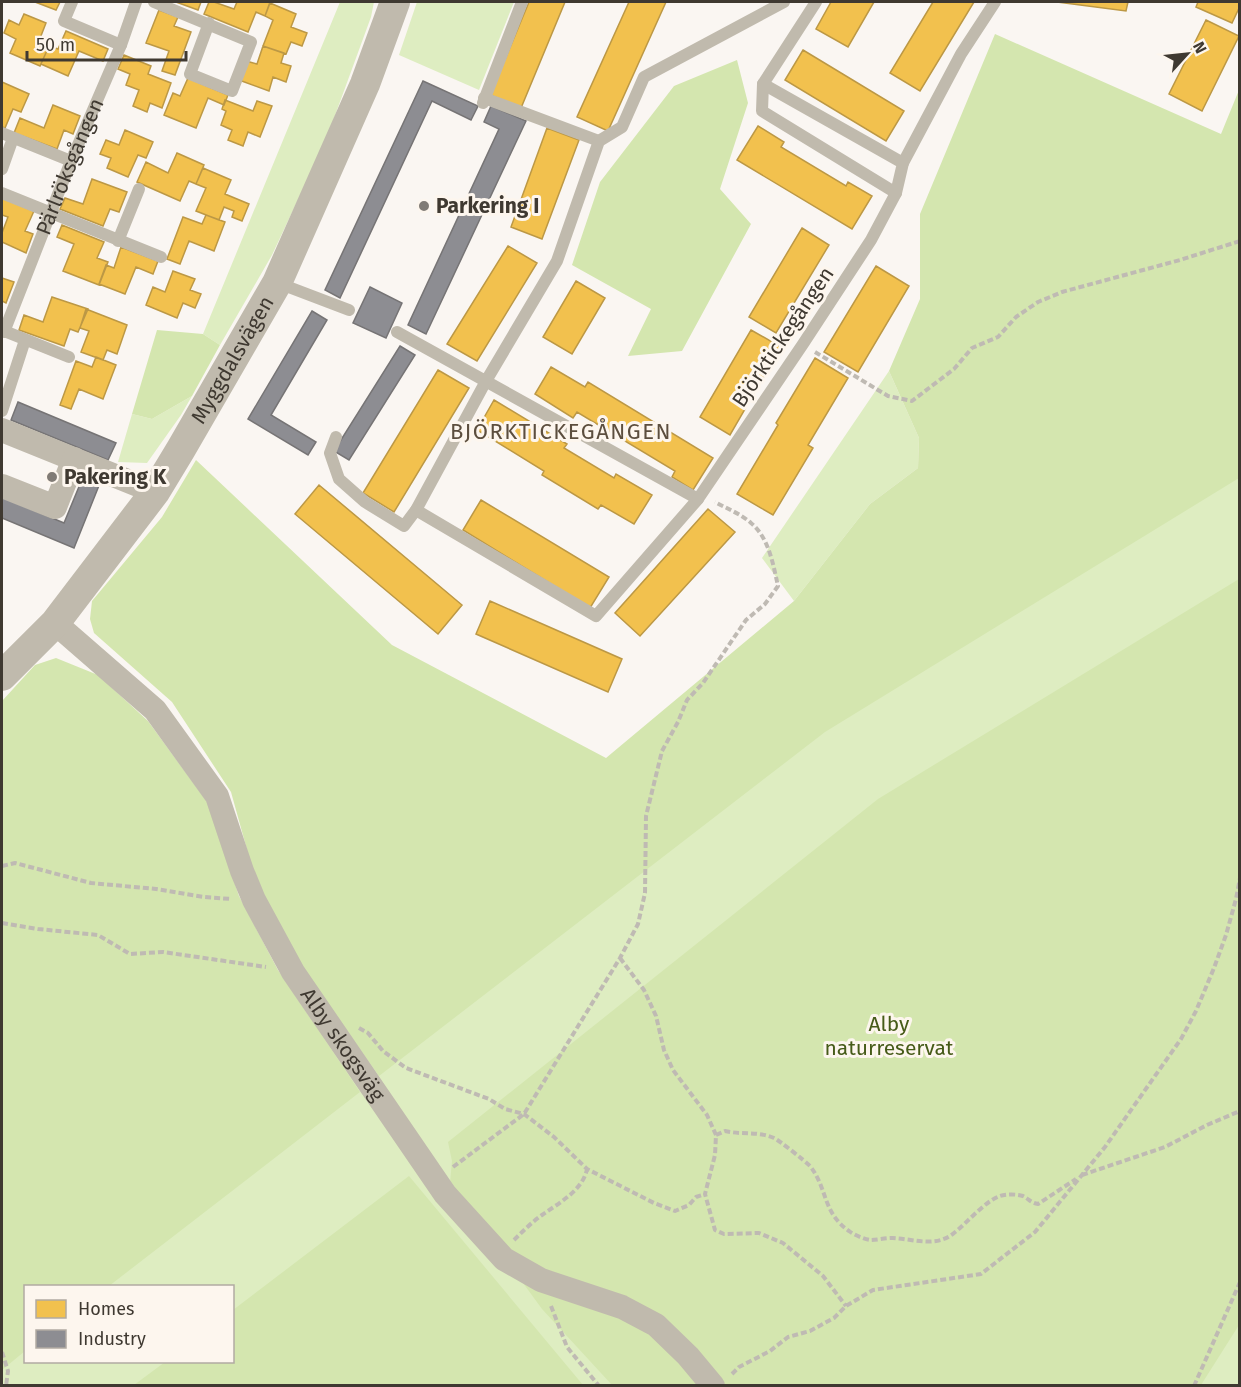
<svg xmlns="http://www.w3.org/2000/svg" width="1241" height="1387" font-family="'Fira Sans',sans-serif">
<style>
.green{fill:#deedc1;fill-rule:evenodd}
.forest{fill:#d4e6af}
.homes{fill:#f2c14e;stroke:#bc9845;stroke-width:1.5}
.industry{fill:#8d8d92;stroke:#767475;stroke-width:1.5}
.lines{fill:none;stroke-linecap:round;stroke-linejoin:round}
.path{stroke:#bfbab3;stroke-width:4;stroke-dasharray:6 3;stroke-linecap:butt}
.service{stroke:#c0baad;stroke-width:12}
.minor{stroke:#c0baad;stroke-width:24}
.tertiary{stroke:#c0baad;stroke-width:30}
.poi-dot{fill:#807b75;stroke:#fdf6ee;stroke-width:2}
.labels{text-anchor:middle;dominant-baseline:central;stroke-width:6;stroke-linejoin:round;paint-order:stroke}
.street-label{font-size:21px;fill:#3f3931;stroke:#fdf6ee}
.poi-label{font-size:21px;font-weight:bold;fill:#3f3931;stroke:#fdf6ee;text-anchor:start}
.park-label{font-size:21px;fill:#465b18;stroke:#fdf6ee}
.neighbourhood-label{font-size:22px;letter-spacing:1.5px;fill:#5c4e3e;stroke:#fdf6ee}
</style>
<rect width="100%" height="100%" fill="#faf6f2"/>
<!-- green -->
<path class="green" d="M340,2H374L371,17L326,140L272,255L220,345L203,334Z
M417,2H514L479,90L399,55Z
M1239,182V1385L2,1386V1034L373,1015ZM26,1286H232V1362H26Z
M889,371L919,438L918,468L870,504L794,601L762,558Z
M192,396L181,415L147,463L118,462L132,414L152,419Z"/>
<!-- forest -->
<path class="forest" d="M995,34L1221,134L1239,90V478L825,732L379,1076L293,954L268,912L251,864L231,792L172,702L94,633L90,619L92,601L162,517L196,460L392,645L606,758L794,601L870,504L918,468L919,438L889,371L920,299V214Z
M737,60L748,103L720,189L751,224L682,351L628,356L651,309L572,265L600,182L674,86Z
M157,330L203,334L220,345L192,396L152,419L132,414Z
M1239,579V1325L1201,1385H612L542,1309L450,1183L452,1161L448,1142L878,799Z
M56,658L98,675L148,721L208,803L239,896L278,970L360,1092L109,1286H26L25,1351L2,1370V701L35,665Z
M409,1176L583,1385H134L165,1362H232L233,1310Z"/>
<!-- homes -->
<path class="homes" d="M35,2H60L56,10Z
M176,2H201L198,10Z
M209,2H214L234,9L237,2H270L265,16L256,12L248,32L204,14Z
M529,2H565L521,108L490,95Z
M629,2H666L608,131L577,117Z
M831,2H874L848,47L816,29Z
M933,2H974L920,91L890,73Z
M1057,2H1128L1126,11Z
M1198,2H1240V6L1232,23L1196,7Z
M270,3L296,14L291,27L307,33L302,46L291,42L286,54L263,46L273,20L265,16Z
M159,10L178,17L174,26L191,32L175,75L162,71L169,51L146,43Z
M24,14L46,23L39,41L49,46L40,66L10,53L16,39L4,33L9,20L19,25Z
M1206,20L1239,36L1202,111L1169,94Z
M66,31L108,49L103,61L79,51L68,76L41,64L49,46L58,49Z
M263,46L284,53L281,63L291,66L286,82L273,77L269,91L239,80L246,61L257,64Z
M803,50L904,111L886,141L785,80Z
M124,55L151,66L148,74L171,83L162,108L150,103L147,112L133,106L139,90L126,85L130,74L118,69Z
M188,78L228,95L224,105L208,98L196,128L164,115L173,93L180,96Z
M2,82L29,94L21,112L13,109L5,128L2,127Z
M225,100L253,111L257,101L272,106L260,137L248,132L243,146L228,140L232,130L221,125L226,111L222,109Z
M53,105L80,116L73,134L64,130L57,149L14,133L20,118L44,128Z
M758,126L784,142L781,147L846,186L848,182L872,196L852,229L737,160Z
M547,128L579,140L542,239L511,227Z
M125,130L153,142L146,158L138,155L128,177L107,168L111,158L100,154L106,140L119,145Z
M177,153L204,165L196,184L189,181L180,201L137,182L146,162L168,173Z
M203,168L231,180L225,194L249,204L242,221L232,217L234,211L224,207L219,220L196,211L206,188L196,184Z
M92,179L127,192L119,212L110,209L103,226L60,209L65,198L83,204Z
M2,198L34,211L25,231L33,234L26,253L2,242V233L8,217L2,215Z
M206,215L225,222L214,251L189,241L180,264L167,259L183,217L202,224Z
M62,225L104,242L97,258L108,262L99,285L63,271L74,244L57,237Z
M802,228L829,245L776,333L749,317Z
M508,246L537,263L477,361L447,344Z
M121,247L158,261L153,274L136,267L125,294L99,284L106,265L114,268Z
M876,266L909,286L858,372L824,352Z
M173,271L195,279L190,290L201,294L195,308L183,303L177,318L146,305L153,287L165,292Z
M2,278L14,282L6,303L2,301Z
M576,281L605,298L572,354L543,337Z
M52,297L88,309L78,332L70,329L64,346L19,330L24,315L43,322Z
M86,309L127,325L117,354L107,350L103,360L81,352L89,331L80,328Z
M751,330L781,347L730,435L700,417Z
M96,357L116,365L103,399L79,389L71,409L60,405L76,361L92,367Z
M815,358L848,378L808,445L813,448L773,515L737,494L778,425L776,423Z
M551,367L585,387L588,382L713,458L693,490L672,477L675,471L577,412L573,418L535,394Z
M438,370L469,388L394,512L363,493Z
M494,400L567,444L564,448L614,478L616,474L652,495L634,524L601,505L598,509L542,475L544,471L477,430Z
M319,485L462,605L438,634L295,514Z
M481,500L609,577L590,608L463,530Z
M708,509L735,532L640,636L615,613Z
M490,601L622,659L608,692L476,634Z"/>
<!-- industry -->
<path class="industry" d="M423,81L478,106L471,120L432,101L340,298L325,290Z
M491,106L526,121L426,334L408,325L499,129L484,122Z
M370,287L402,303L386,338L353,323Z
M312,311L327,320L271,415L316,442L308,455L248,419Z
M400,346L415,355L349,460L334,451Z
M18,402L116,443L108,460L11,420Z
M83,477L100,483L74,548L2,518V497L64,523Z"/>
<g class="lines">
<!-- path -->
<path class="path" d="M815,352L888,396L912,401L954,369L972,348L998,337L1016,317L1038,302L1062,292L1180,260L1240,241
M2,866L15,863L91,883L156,889L204,897L231,899
M2,923L38,929L98,935L130,954L163,952L266,967
M620,958L644,990L656,1016L664,1050L673,1070L707,1115L716,1135L715,1155L705,1194L715,1230L724,1234L759,1233L783,1243L823,1276L846,1306
M359,1028L368,1033L383,1051L406,1068L489,1099L505,1109L524,1114L554,1137L587,1169L654,1203L675,1211L689,1205L696,1197L705,1194
M716,1135L725,1131C742,1135 758,1131 774,1138C780,1141 805,1161 810,1166C828,1189 822,1212 849,1231C854,1235 864,1239 870,1240C877,1240 885,1238 893,1238C914,1239 936,1248 954,1233C967,1223 985,1201 1000,1196C1006,1194 1017,1194 1023,1196C1029,1199 1031,1203 1038,1204L1076,1179
M453,1167L524,1114L620,958L638,924L645,893L646,816L662,751L678,722L687,700L703,683L746,620L765,604L778,586C773,564 769,538 751,523C741,514 726,508 715,502
M1082,1175L1165,1147L1207,1125L1240,1111
M514,1240C523,1231 532,1222 542,1215C559,1203 583,1190 587,1169
M551,1306L567,1347L599,1386
M2,1352L8,1371L6,1386
M732,1374L739,1367L770,1351L788,1337L810,1331L834,1318L846,1306L873,1290L981,1274L1035,1232L1105,1147L1181,1039L1196,1011L1214,968L1226,935L1236,899L1240,878
M1194,1386L1240,1282"/>
<!-- service -->
<g class="service">
<path d="M72,2L64,21L121,45"/>
<path d="M154,2L251,42L232,91L190,74L209,23"/>
<path d="M763,84L762,111L896,193"/>
<path d="M484,98L599,141"/>
<path d="M483,103L522,2"/>
<path d="M2,133L71,161"/>
<path d="M903,163L961,54L995,2"/>
<path d="M2,169L13,138"/>
<path d="M2,193L161,257"/>
<path d="M118,241L139,189"/>
<path d="M278,283L349,310"/>
<path d="M2,330L69,357"/>
<path id="s1" d="M4,332L71,161L121,45L136,2"/>
<path d="M397,332L698,499L596,616L416,510L486,381L557,261L599,141L622,127L644,77L784,2"/>
<path d="M2,411L25,340"/>
<path d="M336,437L330,453L339,479L365,502L404,526L416,510"/>
<path d="M698,499L803,344L871,240L896,193L903,163L763,84L816,2"/>
</g>
<!-- minor -->
<g class="minor">
<path d="M2,430L155,492"/>
<path d="M2,486L55,507L74,459"/>
<path id="s2" d="M55,623L155,710L217,796L242,871L254,900L293,972L445,1194L504,1259L541,1280L622,1307L656,1325L688,1356L713,1386"/>
</g>
<!-- tertiary -->
<path class="tertiary" id="s3" d="M2,676L55,623L155,492L181,449L277,283L365,84L395,2"/>
</g>
<!-- markers -->
<g class="poi-dot">
<circle cx="424" cy="206" r="6"/>
<circle cx="52" cy="477" r="6"/>
</g>
<g class="labels">
<!-- street labels -->
<g class="street-label">
<text stroke="none"><textPath href="#s1" startOffset="178">Pärlröksgången</textPath></text>
<text transform="translate(783 337) rotate(-56)">Björktickegången</text>
<text stroke="none"><textPath href="#s3" startOffset="393">Myggdalsvägen</textPath></text>
<text stroke="none"><textPath href="#s2" startOffset="519">Alby skogsväg</textPath></text>
</g>
<!-- poi labels -->
<g class="poi-label">
<text x="436" y="206">Parkering I</text>
<text x="64" y="477">Pakering K</text>
</g>
<!-- park labels -->
<g class="park-label">
<text x="889" y="1024">Alby<tspan x="889" dy="24">naturreservat</tspan></text>
</g>
<!-- neighbourhood labels -->
<g class="neighbourhood-label">
<text x="561" y="431">BJÖRKTICKEGÅNGEN</text>
</g>
</g>
<!-- border -->
<rect width="1241" height="1387" fill="none" stroke="#3f3931" stroke-width="6"/>
<!-- legend -->
<rect x="24" y="1285" width="210" height="78" fill="#fdf6ee" stroke="#b1aaa2" stroke-width="1.5"/>
<rect x="36" y="1300" width="30" height="18" fill="#f2c14e" stroke="#b1aaa2" stroke-width="1.5"/>
<text x="78" y="1315" font-size="18" fill="#3f3931">Homes</text>
<rect x="36" y="1330" width="30" height="18" fill="#8d8d92" stroke="#b1aaa2" stroke-width="1.5"/>
<text x="78" y="1345" font-size="18" fill="#3f3931">Industry</text>
<!-- north arrow -->
<g transform="translate(1187 54) rotate(63)" stroke="#fdf6ee" stroke-width="4.5" paint-order="stroke">
<path d="M0-4.5L10 22L0 15L-10 22Z" fill="#3f3931"/>
<text y="-9" font-size="16" font-weight="bold" text-anchor="middle" fill="#3f3931">N</text>
</g>
<!-- scale -->
<path d="M27 51v9h159v-9" fill="none" stroke="#3f3931" stroke-width="3"/>
<text x="36" y="51" font-size="18" fill="#3f3931" stroke="#fdf6ee" stroke-width="4.5" paint-order="stroke">50 m</text>
</svg>
